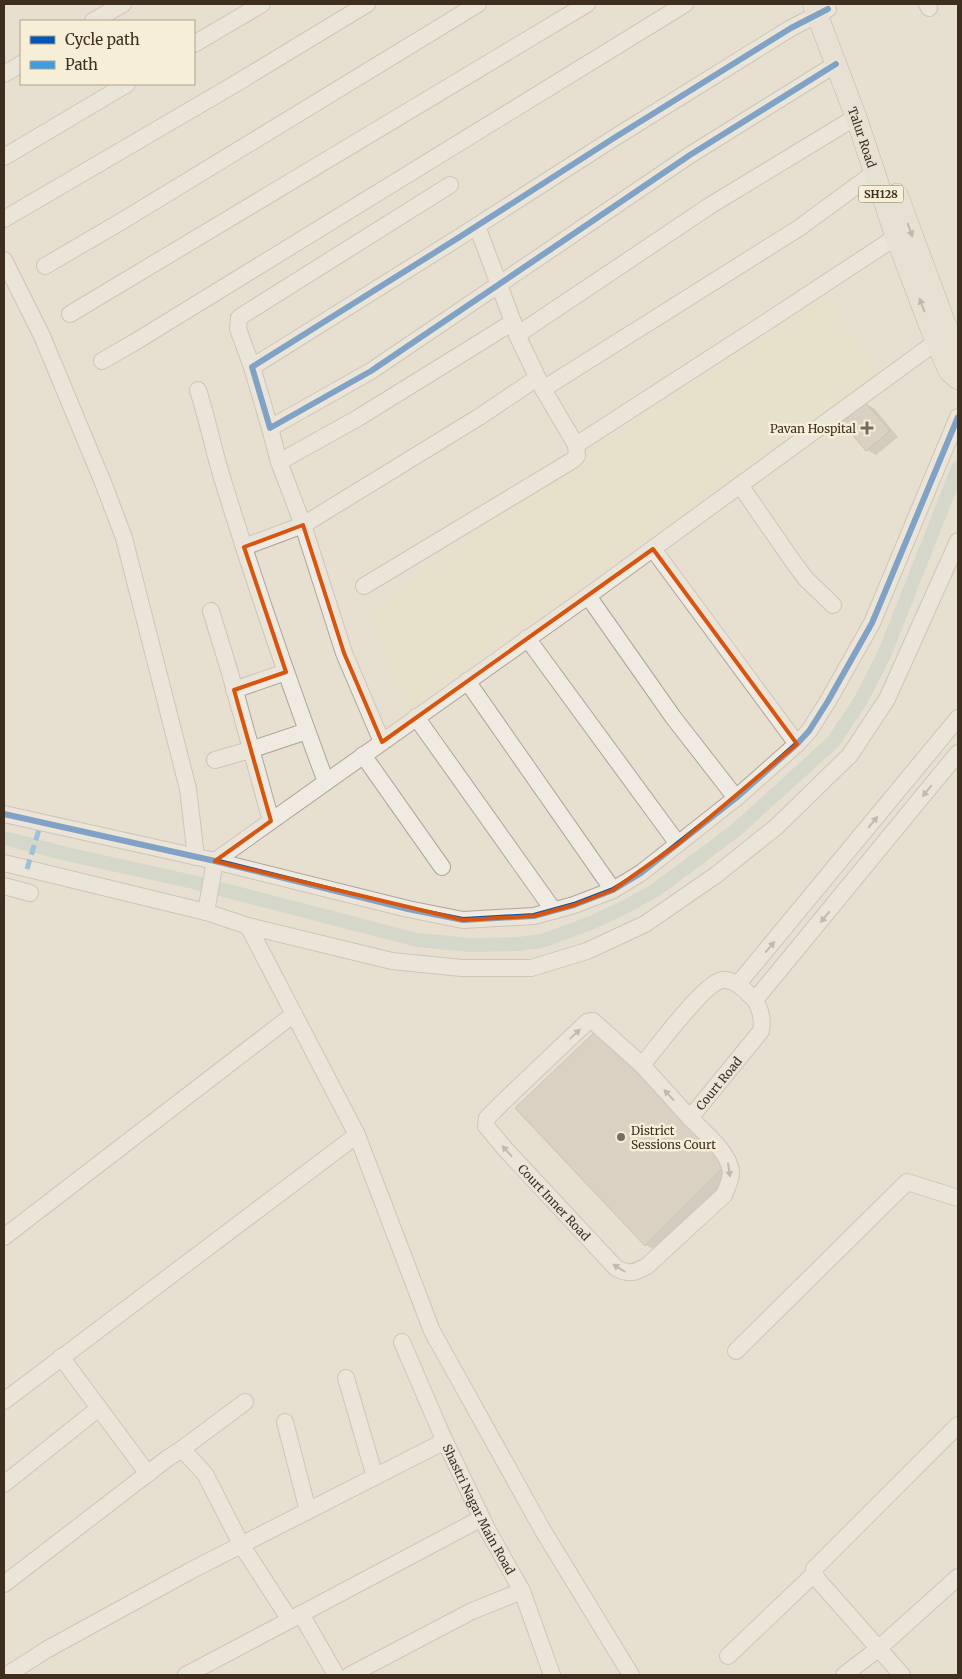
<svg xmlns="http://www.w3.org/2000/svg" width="962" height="1679" font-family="Merriweather,serif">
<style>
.farmland{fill:#e6dfc2}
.shadow{fill:#0003}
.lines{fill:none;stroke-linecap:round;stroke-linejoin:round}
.canal{stroke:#bcccc2;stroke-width:14}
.building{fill:#cbbfb2;stroke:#a89c90}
.minor-casing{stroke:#ada599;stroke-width:18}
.major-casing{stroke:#928b80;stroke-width:22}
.minor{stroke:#efebe3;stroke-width:16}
.major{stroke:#e6e1d4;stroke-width:21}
.quiet{stroke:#3f9de0;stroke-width:5;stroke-dasharray:10 5;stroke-linecap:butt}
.cycleway-casing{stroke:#f7eed8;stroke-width:9}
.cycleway{stroke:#0057b8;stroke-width:6}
.oneway{fill:#92887a}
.oneway2{fill:#968c82}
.marked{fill:none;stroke:#d7550e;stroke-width:4;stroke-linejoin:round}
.poi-dot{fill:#786c5e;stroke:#f7eed8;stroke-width:2}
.labels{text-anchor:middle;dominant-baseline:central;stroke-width:5;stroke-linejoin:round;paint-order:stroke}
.shield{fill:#f7eed8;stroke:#756857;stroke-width:1}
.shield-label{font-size:11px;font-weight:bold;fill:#3d2e20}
.street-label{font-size:12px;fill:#3d2e20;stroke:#f7eed8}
.poi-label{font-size:12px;fill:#3d2e20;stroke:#f7eed8;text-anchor:end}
</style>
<rect width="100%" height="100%" fill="#e7e0d1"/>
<!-- farmland -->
<path class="farmland" d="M826,296L879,373L408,709L370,615L488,519Z"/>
<!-- shadow -->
<path class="shadow" d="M866,404L875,409L898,437L876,455L867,450Z
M517,1108L737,1173L658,1252L646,1245Z"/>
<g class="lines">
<!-- canal -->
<path class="canal" d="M4,838L71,855L193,882L417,940L470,945L519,944L542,941L591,923L627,906L654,891L684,869L736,830L833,742L861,700L884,655L958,468"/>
</g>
<!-- building -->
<path class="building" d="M866,403L890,431L866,451L842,422Z
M598,1029L726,1165L645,1246L515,1108Z"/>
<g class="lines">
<defs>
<g id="minor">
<path d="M927,4L929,8"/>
<path d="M828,9L791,28L614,138L458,238L252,367L270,428L371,371L690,155L836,64"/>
<path d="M93,21L123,4"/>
<path d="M194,44L262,4"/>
<path d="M4,74L21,64"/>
<path d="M4,157L127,84"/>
<path d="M4,219L235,84L367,4"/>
<path d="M477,226L513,322"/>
<path d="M4,260L42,336L104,485L124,538L188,789L196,857"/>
<path d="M45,266L122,221L478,4"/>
<path d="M70,314L587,4"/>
<path d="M517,335L543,389L576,445L768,321L896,237"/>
<path d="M102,361L135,342L685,4"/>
<path d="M252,367L238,329L239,318L243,315L450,185"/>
<path d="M543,389L799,228L874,173"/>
<path d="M198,390C208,421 214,453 224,484C255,585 289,683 326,782"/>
<path d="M270,428L279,462L358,418L513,322L517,335L711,205L856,117"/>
<path d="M279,462L303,525L479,417L537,378"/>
<path d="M740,485L794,563L806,579L833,605"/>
<path d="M244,547L303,525L344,653L382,742"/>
<path d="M653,549L797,744"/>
<path d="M364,586L573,460L577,456L576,445"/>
<path d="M588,596L673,717L736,798"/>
<path d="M211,611L230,673L271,821"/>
<path d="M527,638L678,844"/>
<path d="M467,681L613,890"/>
<path d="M234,690L286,672"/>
<path d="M416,717L554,911"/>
<path d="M363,755L442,867"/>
<path d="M215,760L250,750L307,731"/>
<path d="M4,814L215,861L408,909L463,920L534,916L574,905L613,890L641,873L736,798L797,744L809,731L828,701L872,623L958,417"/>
<path d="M4,863L206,912L248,926L392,961L462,968H531L587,951L645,924L716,875L776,827L850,755L887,699L958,541"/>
<path d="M4,886L30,893"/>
<path d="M206,912L215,861L588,596L936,342"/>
<path d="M248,926L357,1135L432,1331L542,1529L631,1675"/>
<path d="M738,984L958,718"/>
<path id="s1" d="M755,1000C746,992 737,979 723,980C705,981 656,1049 642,1065L690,1118L761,1031C763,1019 761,1011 755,1000L958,753"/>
<path id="s2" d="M642,1065L593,1021L587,1022L505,1100L487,1118L486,1126L506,1150L616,1268C630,1275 634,1273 647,1266L724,1195C727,1188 731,1180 731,1172C730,1153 703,1131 690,1118"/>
<path d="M4,1237L294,1014"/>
<path id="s3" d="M402,1342L442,1435L487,1529L522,1591L552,1675"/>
<path d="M736,1351L907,1182L958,1198"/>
<path d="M61,1357L148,1474"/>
<path d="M346,1378L375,1477"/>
<path d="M4,1401L357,1135"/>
<path d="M285,1422L308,1511"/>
<path d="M182,1449L245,1402"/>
<path d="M4,1484L99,1408"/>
<path d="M4,1584L168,1458L182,1449L205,1474L242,1546L290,1620L301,1614"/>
<path d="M728,1656L814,1574"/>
<path d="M7,1675L46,1650L190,1571L445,1441"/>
<path d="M186,1675L290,1620"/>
<path d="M336,1675L301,1614L482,1518"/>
<path d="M350,1675L472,1611L522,1591"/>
<path d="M844,1675L878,1649L958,1577"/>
<path d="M902,1675L818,1580L814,1574V1569L958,1425"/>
</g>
<g id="major">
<path id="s4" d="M813,4L856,117L896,237L931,329L949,371L958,379"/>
<path d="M897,194L950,337L954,356"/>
</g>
</defs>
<!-- minor casing -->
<use href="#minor" class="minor-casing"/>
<!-- major casing -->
<use href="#major" class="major-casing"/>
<!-- minor -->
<use href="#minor" class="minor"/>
<!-- major -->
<use href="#major" class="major"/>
<!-- quiet -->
<path class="quiet" d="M27,869L41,823"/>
<defs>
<path id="cycleway" d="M828,9L791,28L614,138L458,238L252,367L270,428L371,371L690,155L836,64
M4,814L215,861L408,909L463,920L534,916L574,905L613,890L641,873L736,798L797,744L809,731L828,701L872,623L958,417"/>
</defs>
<!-- cycleway casing -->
<use href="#cycleway" class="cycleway-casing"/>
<!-- cycleway -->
<use href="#cycleway" class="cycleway"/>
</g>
<!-- one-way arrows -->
<defs><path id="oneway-solid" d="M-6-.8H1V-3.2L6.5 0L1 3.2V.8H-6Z" transform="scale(1.25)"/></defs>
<g class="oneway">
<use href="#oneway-solid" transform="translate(910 230) rotate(70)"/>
<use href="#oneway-solid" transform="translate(922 305) rotate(-110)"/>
</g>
<g class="oneway2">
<use href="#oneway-solid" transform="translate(927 791) rotate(129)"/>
<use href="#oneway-solid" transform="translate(873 822) rotate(-50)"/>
<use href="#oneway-solid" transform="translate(825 917) rotate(129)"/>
<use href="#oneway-solid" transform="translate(770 947) rotate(-49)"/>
<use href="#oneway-solid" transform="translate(575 1034) rotate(-43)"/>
<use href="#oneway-solid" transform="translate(669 1095) rotate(-133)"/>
<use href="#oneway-solid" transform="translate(507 1151) rotate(-132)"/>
<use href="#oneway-solid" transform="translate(729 1170) rotate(82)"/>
<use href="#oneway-solid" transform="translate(619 1268) rotate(-148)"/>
</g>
<!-- marked area -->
<path d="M0 0H962V1679H0ZM303,525L344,653L382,742L653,549L797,744L678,844L613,890L574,905L534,916L463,920L215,861L271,821L234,690L286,672L244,547Z" fill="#e7e0d1" fill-opacity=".55" fill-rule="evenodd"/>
<path class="marked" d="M303,525L344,653L382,742L653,549L797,744L678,844L613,890L574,905L534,916L463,920L215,861L271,821L234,690L286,672L244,547Z"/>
<!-- markers -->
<g class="poi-dot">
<path d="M864.5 420.5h5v5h5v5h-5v5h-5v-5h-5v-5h5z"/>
<circle cx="621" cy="1137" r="5"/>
</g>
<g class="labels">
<!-- shield labels -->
<rect class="shield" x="858.5" y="185.5" width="45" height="17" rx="4"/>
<g class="shield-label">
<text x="881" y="194">SH128</text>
</g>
<!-- street labels -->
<g class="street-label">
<text stroke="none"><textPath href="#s4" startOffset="142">Talur Road</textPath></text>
<text stroke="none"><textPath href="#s1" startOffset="274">Court Road</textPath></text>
<text stroke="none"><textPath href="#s2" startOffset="321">Court Inner Road</textPath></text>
<text stroke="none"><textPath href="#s3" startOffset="184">Shastri Nagar Main Road</textPath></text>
</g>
<!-- poi labels -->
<g class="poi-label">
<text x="856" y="428">Pavan Hospital</text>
<text x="631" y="1130" text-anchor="start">District<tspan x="631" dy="14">Sessions Court</tspan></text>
</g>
</g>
<!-- border -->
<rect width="962" height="1679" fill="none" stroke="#3d2e20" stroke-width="10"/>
<!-- legend -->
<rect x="20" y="20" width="175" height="65" fill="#f7eed8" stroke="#ada18e"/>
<rect x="30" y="36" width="25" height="8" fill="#0057b8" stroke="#ada18e"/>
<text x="65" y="45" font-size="15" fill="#3d2e20">Cycle path</text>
<rect x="30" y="61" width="25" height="8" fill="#3f9de0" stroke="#ada18e"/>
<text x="65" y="70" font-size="15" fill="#3d2e20">Path</text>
</svg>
